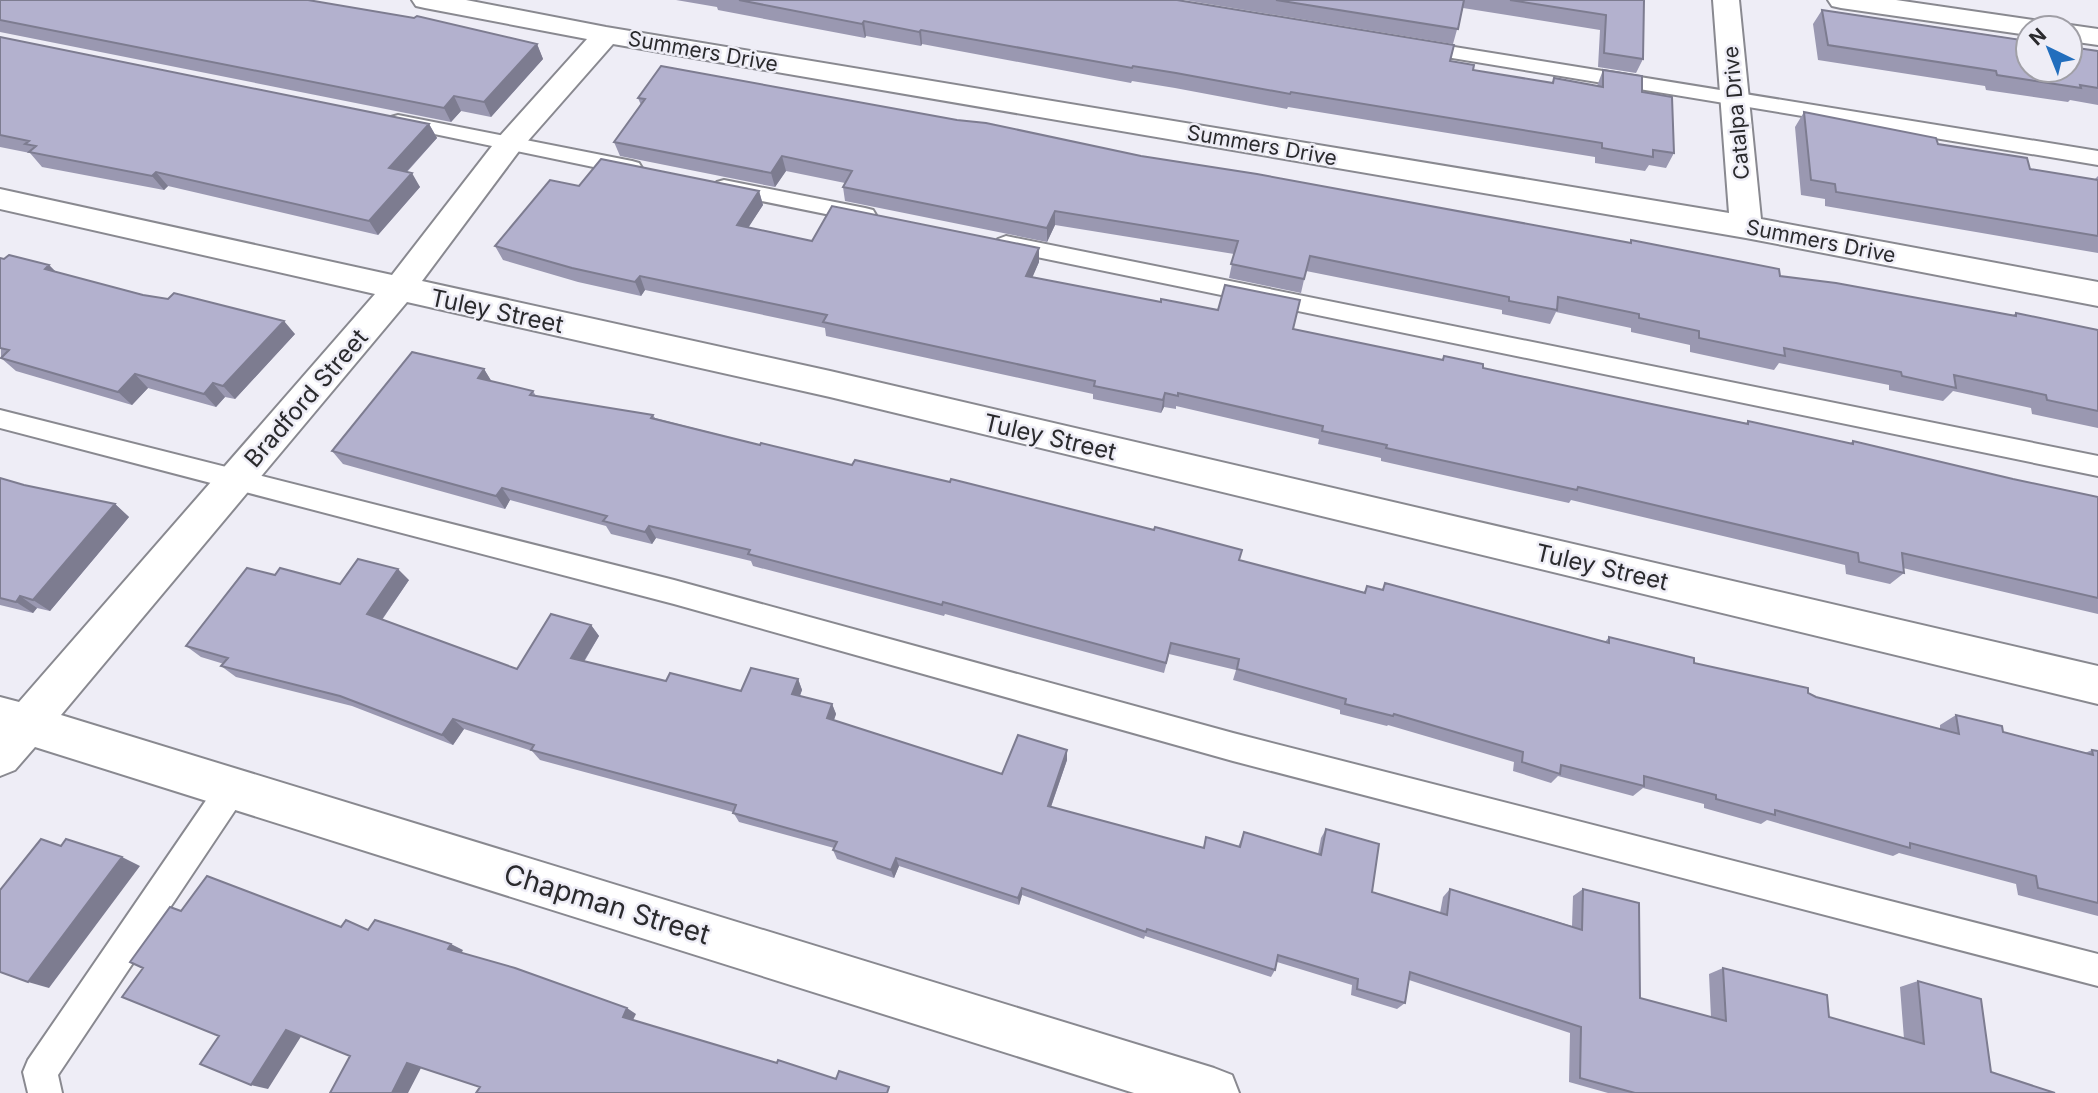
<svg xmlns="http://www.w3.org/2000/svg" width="2098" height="1093" font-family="Inter,sans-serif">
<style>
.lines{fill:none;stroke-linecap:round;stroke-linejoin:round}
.lane-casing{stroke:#898990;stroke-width:4}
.street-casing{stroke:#898990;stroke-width:4}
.lane{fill:#fff;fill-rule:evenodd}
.street{fill:#fff;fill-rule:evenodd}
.wall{fill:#9a98b1}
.shaded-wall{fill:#7d7c90}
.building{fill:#b3b1ce;stroke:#7d7c90;stroke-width:2}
.labels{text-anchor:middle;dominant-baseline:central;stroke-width:5;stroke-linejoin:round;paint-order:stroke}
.far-street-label{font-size:21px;fill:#2a2a2d;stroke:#eeedf6}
.street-label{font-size:24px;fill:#2a2a2d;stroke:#eeedf6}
.near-street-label{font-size:28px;fill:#2a2a2d;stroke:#eeedf6}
</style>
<rect width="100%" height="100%" fill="#eeedf6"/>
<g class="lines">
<defs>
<path id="lane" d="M1417,41L2098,151V165L1410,51L1408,47Z
M398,115L632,161L639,163L642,168L639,173L632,175L391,125L388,121L391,117Z
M724,180L865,208L873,210L876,215L873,220L865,222L717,192L714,187L717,182Z
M1006,236L2098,456V476L998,249L995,244L998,239Z
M0,410L674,580L1233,733L2098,954V986L1233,761L674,604L0,428Z
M233,773L244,777L248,787L244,797L58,1075L62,1093H28L23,1072L28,1060L222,777Z"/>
<path id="street" d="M412,0H466L606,27L1729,213L1713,0H1739L1761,219L2098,282V306L1746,238L613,44L519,151L422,281L830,371L2098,666V704L830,397L407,302L61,715L1214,1068L1232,1075L1239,1093H1134L35,747L15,770L0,776V697L19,702L375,294L0,209V189L392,275L499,137L587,39L425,8L416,6Z
M1828,0H1896L2033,20L2043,22L2047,28H2028V35L1841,8L1832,6Z
M2070,25L2098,29V45L2070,41V28H2060Z"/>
</defs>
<!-- lane casing -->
<use href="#lane" class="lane-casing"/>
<!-- street casing -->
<use href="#street" class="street-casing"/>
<!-- lane -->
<use href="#lane" class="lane"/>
<!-- street -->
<use href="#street" class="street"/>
</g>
<!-- wall -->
<path class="wall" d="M0,0L537,44L543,59L491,117L461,111L451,122L0,32Z
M676,0H1177L1450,61L1473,70L1552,83L1554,78L1597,86L1603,70L1642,92L1674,153L1666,168L1649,165L1645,171L1595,163V157L1288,107L1287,109L1175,88L1132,81L1131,83L922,44L921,46L866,36L865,38L718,10L717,7Z
M1184,0H1644L1643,59L1636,73L1598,67L1600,30L1463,8L1453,44Z
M1822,10L2098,51V105L2070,100L2068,102L1986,90L1985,86L1818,60L1813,24Z
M0,37L429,124L437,138L407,172L420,187L378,235L168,186L164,190L42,167L30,153L0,147Z
M638,98L1141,156L1630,243L1631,240L1780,276L2013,315L2016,313L2098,330V428L2032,414L2031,408L1953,391L1943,401L1889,390V385L1779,363L1774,370L1690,352V345L1631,332V328L1556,312L1550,324L1502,314V310L1306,271L1301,293L1229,278L1234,254L1055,225L1047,242L845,201L843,187L845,183L786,171L775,187L620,156L614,142L641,105Z
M1804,112L1938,144L2030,169L2094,180L2098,176V253L1825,206V199L1801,195L1795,127Z
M579,186L759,191L763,205L748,227L812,241L1039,262L1032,277L1442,360L1444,356L1483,368L1642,402L1746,423L1748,421L1850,443L1853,441L2013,479L2098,497V614L1903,568L1904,573L1890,584L1846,574L1845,565L1571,500L1569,503L1381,461V458L1318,444L1319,439L1176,406V409L1164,407L1161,413L1093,399V394L826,336L825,328L645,290L641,296L578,282L503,260L495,246Z
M0,258L49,265L56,272L295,334L235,399L225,397L216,407L148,388L132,405L16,371L1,358Z
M484,369L491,381L533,391L536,396L653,415L655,418L760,445L1239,560L1364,592L1367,586L1382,590L1385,583L1605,642L1609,637L1694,663L1808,693L1816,697L1940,730V725L1956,715L2003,732L2085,753L2092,750L2098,751V916L2018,895L2016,884L1899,853L1893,856L1767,820L1761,824L1704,808V804L1643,788L1633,796L1558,776L1551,783L1513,771L1514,762L1388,725L1387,726L1340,714V710L1233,680L1236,670L1169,654L1164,673L945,614L944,616L753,566L751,561L656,538L652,544L611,534L606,526L510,500L505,509L343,464L332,451Z
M0,478L24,485L115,504L129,517L50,611L37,608L33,613L0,605Z
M275,575L340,584L409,580L382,620L517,669L591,625L599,636L584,662L666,681L741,691L798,679L802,690L800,696L832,704L836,714L834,720L1002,774L1067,750V760L1051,807L1203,848L1206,837L1238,847L1244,832L1318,854L1321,838L1326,829L1372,892L1440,913L1443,897L1450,889L1572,926L1573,896L1583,889L1640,998L1711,1017L1709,974L1723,968L1829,1017L1904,1039L1900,987L1918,981L1991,1072L2055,1093H1608L1569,1082L1570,1033L1409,980L1405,1003L1397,1009L1351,995L1352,985L1277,962L1275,970L1271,977L1145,936L1144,939L1022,895L1019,905L899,866L894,878L837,859L833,850L834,848L739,822L733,812L540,760L532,751L464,729L453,745L352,706L236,677L221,666L224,664L201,657L186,646Z"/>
<!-- shaded-wall -->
<path class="shaded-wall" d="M864,21L866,36L865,38L862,24Z
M921,30L922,44L921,46L919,32Z
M537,44L543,59L491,117L484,102Z
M454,96L461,111L451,122L444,108Z
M429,124L437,138L397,182L389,168Z
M782,156L786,171L775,187L771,173Z
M156,172L168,186L164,190L152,176Z
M412,173L420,187L378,235L369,221Z
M759,191L763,205L741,239L737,225Z
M1055,211V225L1047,242V228Z
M1039,248V262L1027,290L1026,276Z
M49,265L63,279L45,269Z
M640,276L645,290L641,296L635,282Z
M284,321L295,334L235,399L223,386Z
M484,369L492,382L478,378Z
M135,374L148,388L132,405L118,392Z
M213,383L225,397L216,407L204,394Z
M1165,393L1164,407L1161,413L1163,400Z
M502,488L510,500L505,509L496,496Z
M115,504L129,517L50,611L33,600Z
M649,526L656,538L652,544L645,532Z
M398,569L409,580L378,625L367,614Z
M20,596L37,608L33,613L16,602Z
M591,625L599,636L579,669L571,658Z
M798,679L802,690L796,705L792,694Z
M832,704L836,714L831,728L827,718Z
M453,719L464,729L453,745L442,735Z
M1067,750V760L1048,815V806Z
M122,857L140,866L49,988L28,982Z
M896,858L899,866L894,878L891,870Z
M1022,888V895L1019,905L1018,898Z
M451,944L463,950L460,956L448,949Z
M627,1008L636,1014L632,1022L623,1017Z
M286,1030L302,1035L268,1089L251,1085Z
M407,1063L421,1068L408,1093H392Z"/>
<!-- building -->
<path class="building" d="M0,0H308L414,18L417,16L537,44L484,102L454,96L444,108L0,20Z
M739,0H1177L1454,45L1450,61L1474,65L1473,70L1553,83L1554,78L1603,87V70L1642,76V92L1672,97L1674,153L1653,150V157L1602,148V143L1291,92L1290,94L1176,73L1133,66L1132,68L921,30L919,32L864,21L862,24Z
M1276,0H1464L1458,29Z
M1510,0H1644L1643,59L1604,53L1606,15Z
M1822,10L2028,41V70H2070V47L2098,51V88L2080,85L2081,88L1997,75L1996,71L1828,45Z
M0,37L429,124L389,168L412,173L369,221L156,172L152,176L29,152L36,146L25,144L29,141L0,135Z
M661,66L957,120L986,123L1141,156L1257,174L1631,243V240L1779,269L1780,276L1836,283L2016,316V313L2098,330V411L2047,400L2046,395L1954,375L1956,388L1902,376L1901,372L1784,348L1785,356L1699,338V331L1639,318V314L1558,297L1557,310L1509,301V297L1310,256L1304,279L1231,264L1238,241L1055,211L1047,228L843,187L852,171L782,156L771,173L614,142L645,99L638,98Z
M1804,112L1936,138L1938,144L2027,158L2030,169L2098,180V236L1836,192L1835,184L1811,180Z
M601,159L759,191L737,225L812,241L832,206L1039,248L1026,276L1161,302V299L1218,310L1225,285L1300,300L1293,329L1443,360L1444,356L1483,364V368L1642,402L1748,424V421L1853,444V441L2013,479L2098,497V598L1902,553L1904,573L1859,562L1858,553L1578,487L1577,490L1386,448L1387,445L1322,431L1323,426L1178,393V396L1165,393L1163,400L1094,386L1095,381L823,322L827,315L640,276L635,282L572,268L495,246L550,180L579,186Z
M9,255L49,265L45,269L143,295L168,299L174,293L284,321L223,386L213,383L204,394L135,374L118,392L1,358L9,350L0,348V258L4,259Z
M412,352L484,369L478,378L533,391L530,395L653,415L651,418L760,445L761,443L852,465L855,460L950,482L951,479L1154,530L1155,527L1242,550L1239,560L1365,593L1367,586L1383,590L1385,583L1609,643V637L1694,658V663L1808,688V693L1816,697L1959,734L1956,715L2002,726L2003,732L2093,755L2092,750L2098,751V903L2038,888L2036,876L1910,843V848L1775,810V815L1716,799V795L1644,776V786L1561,765L1560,774L1522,762L1523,752L1394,714L1393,716L1345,704L1346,699L1237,669L1239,659L1171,643L1166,663L943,602L942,605L748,554L750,550L649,526L645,532L603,521L607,516L502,488L496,496L332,451Z
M0,478L24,485L115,504L33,600L20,596L16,602L0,598Z
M358,559L398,569L367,614L517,669L551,614L591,625L571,658L666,681L670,673L741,691L751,668L798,679L792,694L832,704L827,718L1002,774L1018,735L1067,750L1048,806L1204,848L1206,837L1240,847L1244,832L1321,855L1326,829L1379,844L1372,892L1447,915L1450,889L1582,930L1583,889L1639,903L1640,998L1726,1021L1723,968L1827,995L1829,1017L1924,1044L1918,981L1981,999L1991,1072L2055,1093H1635L1580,1078L1581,1027L1410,972L1405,1003L1357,989L1358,979L1278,955L1275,970L1147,929L1146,932L1022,888L1018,898L896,858L891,870L833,850L837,842L733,813L736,805L531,750L534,745L453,719L442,735L340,696L221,666L228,658L186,646L247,568L275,575L280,568L340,584Z
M41,839L61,846L66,839L122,857L28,982L0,972V890Z
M207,876L341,927L346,920L368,930L375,920L451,944L448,949L515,968L627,1008L623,1017L777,1063L778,1060L836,1079L839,1071L889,1087L887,1093H476L480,1087L407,1063L392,1093H330L350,1056L286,1030L251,1085L200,1064L219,1036L122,997L143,968L130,962L170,907L181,911Z"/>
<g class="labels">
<!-- far-street labels -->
<g class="far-street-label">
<text transform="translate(703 51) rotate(10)">Summers Drive</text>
<text transform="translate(1736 113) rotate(-95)">Catalpa Drive</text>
<text transform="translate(1262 145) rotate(10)">Summers Drive</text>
<text transform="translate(1821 241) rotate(11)">Summers Drive</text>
</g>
<!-- street labels -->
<g class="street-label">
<text transform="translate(497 311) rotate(12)">Tuley Street</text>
<text transform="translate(306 398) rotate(-49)">Bradford Street</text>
<text transform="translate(1050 437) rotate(13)">Tuley Street</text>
<text transform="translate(1602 567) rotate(13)">Tuley Street</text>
</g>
<!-- near-street labels -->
<g class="near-street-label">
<text transform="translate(607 904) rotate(17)">Chapman Street</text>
</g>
</g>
<!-- north arrow -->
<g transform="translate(2049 49) rotate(317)"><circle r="33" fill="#eeedf6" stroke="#a09fa6" stroke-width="2"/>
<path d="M0-5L12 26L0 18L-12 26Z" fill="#226ebd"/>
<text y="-10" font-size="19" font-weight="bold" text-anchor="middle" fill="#2a2a2d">N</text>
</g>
</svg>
